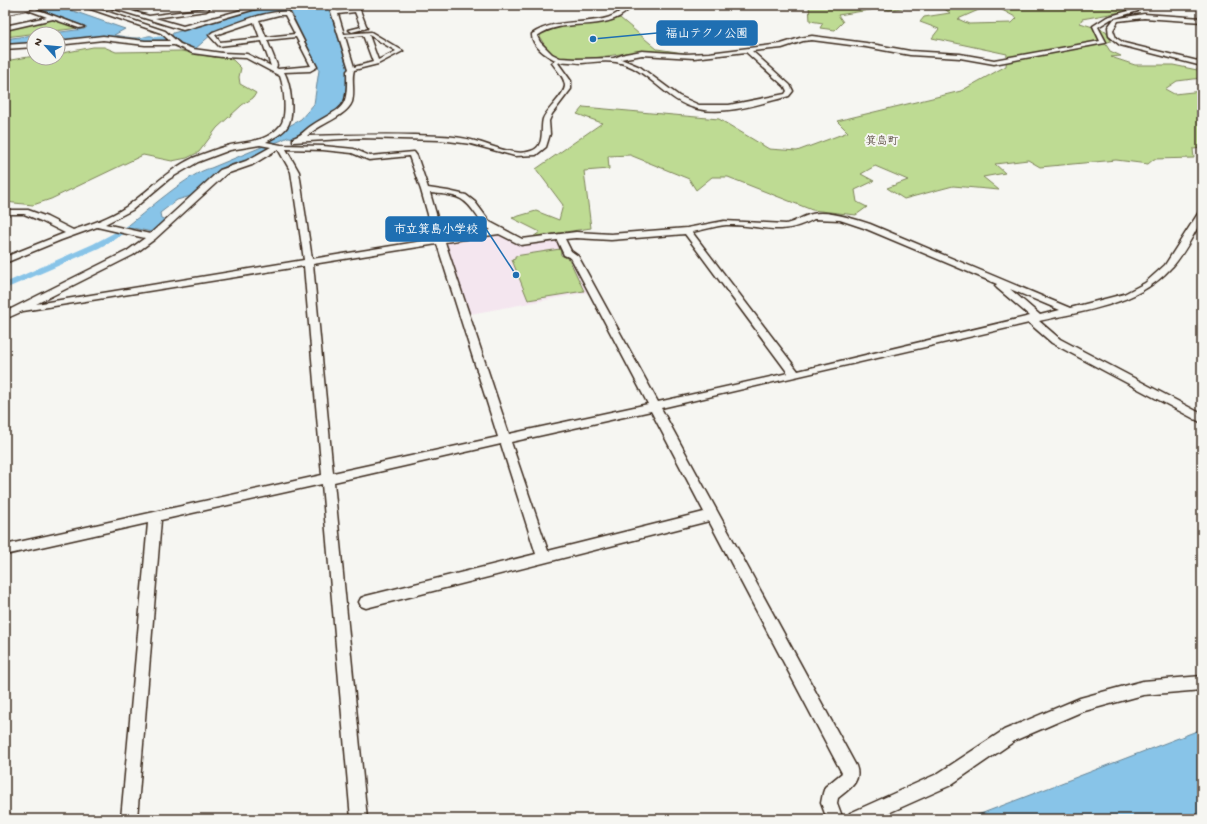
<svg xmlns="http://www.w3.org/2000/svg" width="1207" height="824" font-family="'Gochi Hand','Klee One',sans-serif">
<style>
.built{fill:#f4e6ef}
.green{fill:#bedb93;stroke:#7c8258}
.water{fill:#88c4e8;stroke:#698697}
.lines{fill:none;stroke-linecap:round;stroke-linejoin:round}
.canal{fill:#88c4e8;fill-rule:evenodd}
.minor-casing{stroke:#3b2a1e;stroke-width:3}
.minor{fill:#f6f6f2;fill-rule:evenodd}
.minor-bridge-casing{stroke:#3b2a1e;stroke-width:7;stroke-linecap:butt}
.minor-bridge{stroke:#f6f6f2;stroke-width:5.5}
.labels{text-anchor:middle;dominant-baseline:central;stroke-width:4;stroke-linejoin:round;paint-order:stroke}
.far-quarter-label{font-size:11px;fill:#3b2a1e;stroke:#f6f6f2}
.leader{fill:none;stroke:#1f6fb2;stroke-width:1.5}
.callout-dot{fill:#1f6fb2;stroke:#f6f6f2;stroke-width:1.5}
.callout{fill:#1f6fb2;stroke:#1f6fb2;stroke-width:1.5}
.callout-label{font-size:12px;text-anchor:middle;font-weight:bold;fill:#fff}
</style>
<rect width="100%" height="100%" fill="#f6f6f2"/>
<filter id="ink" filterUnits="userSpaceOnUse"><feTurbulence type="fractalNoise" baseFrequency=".025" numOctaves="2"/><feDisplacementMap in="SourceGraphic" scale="8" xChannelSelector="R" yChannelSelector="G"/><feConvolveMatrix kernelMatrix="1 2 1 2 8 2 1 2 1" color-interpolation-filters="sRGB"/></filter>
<g filter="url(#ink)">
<!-- built -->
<path class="built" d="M496,233L521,245L557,240L564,254L571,258L589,292L465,315L444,242Z"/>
<!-- green -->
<path class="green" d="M809,5H919L889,10L882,8L838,15L843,22L835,30L820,28L823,23L810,21Z
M939,5H990L958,19L969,24L1012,23L1017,18L993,5H1123L1132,10L1082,19L1080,23L1106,31L1111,41L1105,43L1110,51L1121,56L1111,57L1135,65H1173L1202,71V78L1177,81L1165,89L1174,94L1202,91V148L1193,149L1194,158L1154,159L1148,164L1116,160L1040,167L1028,160L995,164L1005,173L983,177L999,190L953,186L904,199L887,188L908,180L875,166L861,174L874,181L855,190L857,202L867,207L856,215L812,210L728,177H712L696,190L689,179L630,155L608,156L609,169L584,171L591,228L533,237L540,232L512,218L536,211L559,220L563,205L536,169L602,123L577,114L583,107L719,119L769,149L797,151L848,132L837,121L961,91L1006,66L1007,54L932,38L939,29L920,22L924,17L950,13Z
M53,18L79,28L5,37V29Z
M620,18L657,49L691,54C676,55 661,51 645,51C621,52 580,64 559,57C551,55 543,44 540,37L542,32L556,27L612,20Z
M93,47H104L116,52L181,51L214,57H225L233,60L241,68L239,77L240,84L256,93L253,98L242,105L217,128L199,152L187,158L172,161L143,155L51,199L33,205L5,202V61L34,56V58H58V54Z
M560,249L561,255L569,259L584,291L528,300L512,260L515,259V256Z"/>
<!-- water -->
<path class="water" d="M26,5H56L125,29L114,35C121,36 129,38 137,38C149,38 149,31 160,42H148L108,37L58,42V34H46L84,29L87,27Z
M271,5H328L348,70L349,91L343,110L299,138L288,137L280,141L274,143L267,141V139L301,119L314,104L319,70L291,12L283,11L213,33L194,50L187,48L172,35L173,33Z
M34,35V44L5,46V39Z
M264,146L269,147L268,149L251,159L226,166L216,172V174L191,196L177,200L160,213L161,218L166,220L152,232L133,228L129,230L124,229C143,214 190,172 211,168Z
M1202,729V819H967L983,813Z"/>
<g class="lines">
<!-- canal -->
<path class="canal" d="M189,34L191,35V37L182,40L143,41L140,39L143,37L182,36Z
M129,225H132L136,227L99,248L5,289V283L93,244Z"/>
<defs>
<path id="minor" d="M15,5H25L84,27L79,28L53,19L5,30V26L47,17L20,7L5,11V7Z
M79,5H87L165,31L180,44L193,49L222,53L247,54L271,66L262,41L219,46L209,35L213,32C234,25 267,9 289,12L317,67L310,71L284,72C291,84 295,116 287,127C282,134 273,138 266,142L281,145L323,146L354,149L370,156L414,152L417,156L428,188L448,191L466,195L475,202L490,222L522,239L576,232L611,234L687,228L724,221L786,224C795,222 803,216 812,214C828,210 854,219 870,224L1070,308L1124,294L1145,283L1165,265L1199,212H1202V220C1193,235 1182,258 1170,269C1137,305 1084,311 1039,321L1060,339L1202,414V423L1052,343L1029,323L661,408L856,766C862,782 849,789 838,798L837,803L843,819H827L821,803L823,793L825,787L842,773L709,521L366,608L361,606L359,602L361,598L366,596L536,554L501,444L334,482L367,819H351L322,484L161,520L137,819H121L148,523L5,555V545L322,475L304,266L23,311L5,319V312L127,251L145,238L97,227L61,240L5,263V257L65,233L41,221L24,214H5V210H28L47,217L73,230C91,224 109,218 126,207C149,191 167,170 193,158C203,154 216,149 227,146C246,141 266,143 280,126C288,117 284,87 280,76L246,58L222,57L192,53L174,45H145L103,40L58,45V41L103,36L145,41H170L161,33ZM279,15H285L295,34L266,37L259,20ZM254,22L260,38L220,42L215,35ZM296,37L311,66L278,69L276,68L277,65L267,40ZM260,145L271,147L246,161L220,170L150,234L105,224L132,210L169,179L198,162L230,150ZM278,149L291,172L304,260L36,304L133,255L155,239L226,174L252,165ZM286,149L323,150L352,153L369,160L409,156L421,190L435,239L312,259L299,172ZM430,193C439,194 452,194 461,199C474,206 478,223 491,230L443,238ZM814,219L840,220L864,228L997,284L995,286L997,288L1030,316L798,371L692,232C703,230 715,226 726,225C762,224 779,238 814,219ZM499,234L521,245L557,240L564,255L571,258L648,404L509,434L445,242ZM685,234L788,373L658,402L578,256L571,251L565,239L576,238L611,240ZM437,244L498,437L333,473L313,264ZM1010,289L1060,310L1040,315ZM651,411L704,512L548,551L511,442Z
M102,5H111L126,9L153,5H168L131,11L149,16L208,8L209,9L206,11L155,18L183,26L260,5H269L183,30Z
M329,5H335L337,11L354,9L352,5H358L367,28L352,32L349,30L361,27L355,12L338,14L344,34L371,32L403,51L378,64L354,70C351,79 355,91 352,102C346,117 319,124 307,136C343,135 378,134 414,135C434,136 455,135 475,141C491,145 514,157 531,151C546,146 540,130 543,119C547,109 564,96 565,86C565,78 557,70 552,63L556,60C546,56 531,45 532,34C561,14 600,30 623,9L621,5H627L629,9C606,34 564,16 537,36L540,42L552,54L560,58L577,59L614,58L625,54L642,51L686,54L709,53L781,44L800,38L812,36L866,43L910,51L960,54L994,60L1100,41L1093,26L1107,17L1132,10L1126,5L1137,7L1138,11L1111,19L1098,27L1106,42L1105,43L994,64L960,58L910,55L866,47L812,40L803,41L782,48L752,51L790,85L793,91L789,96L782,98C756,105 725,115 698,109C665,102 648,67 616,62C605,60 593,62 582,63C575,63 564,60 558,63L571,81V89L552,114L549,121L550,134L546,147L536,155L515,156L471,144L440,140L359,138L293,142V138C301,136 305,130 311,126C343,105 348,113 347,71L349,69ZM363,35L373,62L354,67L345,37ZM369,35L396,51L378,60ZM746,52L785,87L787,91L785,94L729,105H699L679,96L640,67L621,59L642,55L694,58Z
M1144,14L1202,18V22L1144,18L1118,21L1113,30L1116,38L1124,43L1202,62V66L1120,45L1109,36L1108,27L1114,19Z
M34,43V47L5,49V45Z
M1202,676V690L1143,695L1081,712L1016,740L949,786L875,819H848L850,813L937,774L1004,730L1080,698L1143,681Z"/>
</defs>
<!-- minor casing -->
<use href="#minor" class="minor-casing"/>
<!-- minor -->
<use href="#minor" class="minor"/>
<defs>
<path id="minor-bridge" d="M5,12L37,5"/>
</defs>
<!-- minor-bridge casing -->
<use href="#minor-bridge" class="minor-bridge-casing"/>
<!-- minor-bridge -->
<use href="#minor-bridge" class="minor-bridge"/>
</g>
</g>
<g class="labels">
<!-- far-quarter labels -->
<g class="far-quarter-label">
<text x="882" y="142">箕島町</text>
</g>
</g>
<!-- callouts -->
<path class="leader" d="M593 39L657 33M516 275L486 229"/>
<g class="callout-dot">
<circle cx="593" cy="39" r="4"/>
<circle cx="516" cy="275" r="4"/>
</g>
<g class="callout">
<rect x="657" y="21" width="100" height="24" rx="4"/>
<rect x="386" y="217" width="100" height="24" rx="4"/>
</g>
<g class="callout-label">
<text x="707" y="37">福山テクノ公園</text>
<text x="436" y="233">市立箕島小学校</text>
</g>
<!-- margin -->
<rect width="1207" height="824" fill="none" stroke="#f6f6f2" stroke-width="20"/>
<rect x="10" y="10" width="1187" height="804" fill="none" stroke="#3b2a1e" stroke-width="1.5" filter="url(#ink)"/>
<!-- north arrow -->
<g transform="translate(46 46) rotate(297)"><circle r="19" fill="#f6f6f2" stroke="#aba49d"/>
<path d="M0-3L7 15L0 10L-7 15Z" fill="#1f6fb2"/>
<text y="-6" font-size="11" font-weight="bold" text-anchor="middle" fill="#3b2a1e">N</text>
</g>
</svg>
